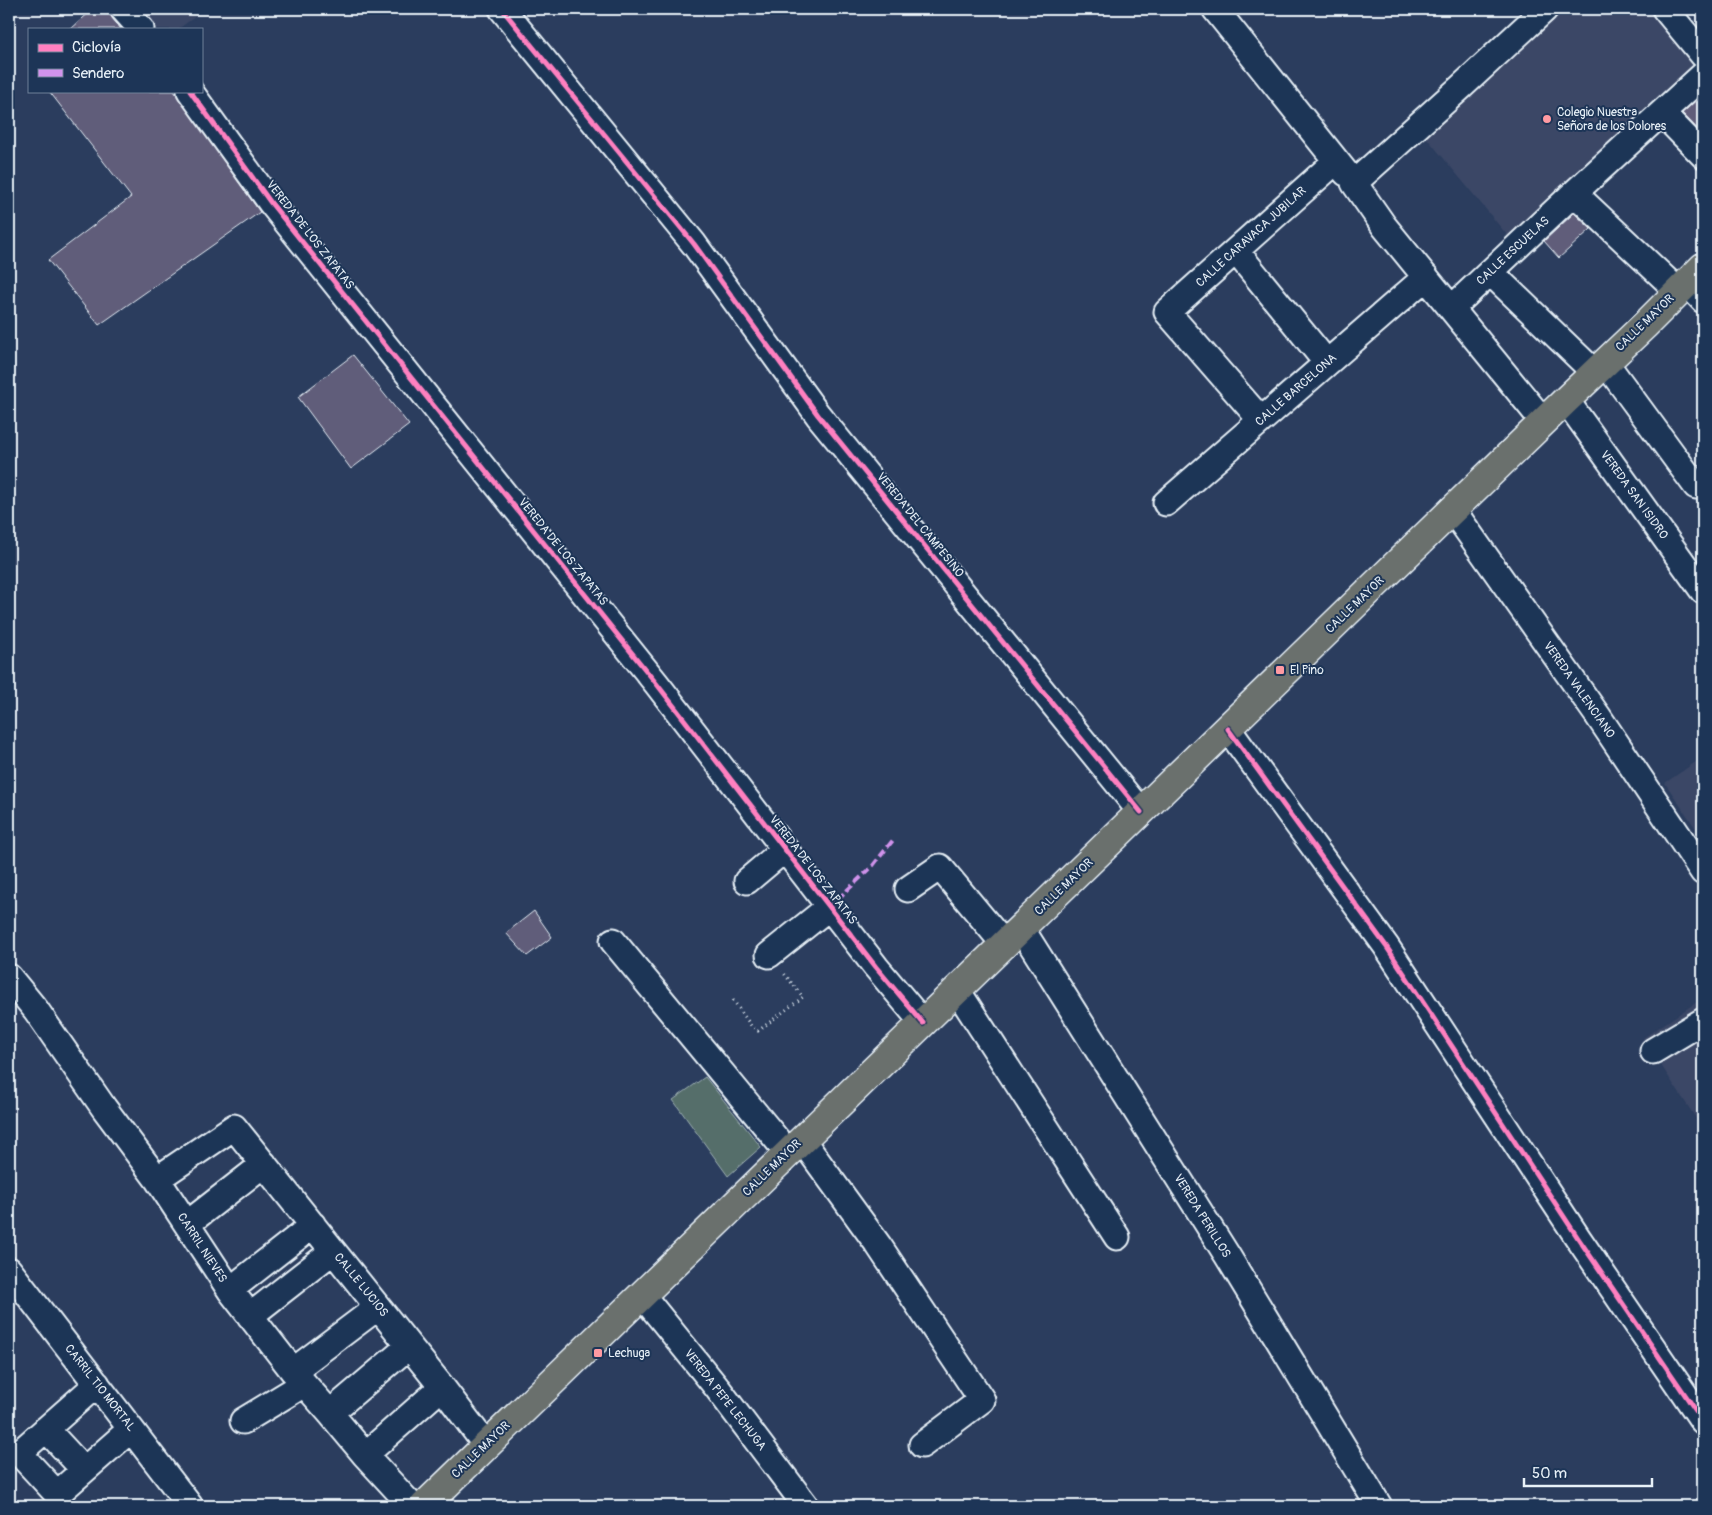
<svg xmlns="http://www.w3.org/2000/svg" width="1712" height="1515" font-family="Pangolin,sans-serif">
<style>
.built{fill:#3b4766}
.pitch{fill:#556e6b;stroke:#9eb0b2}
.building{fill:#615d7a;stroke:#e8f1f8}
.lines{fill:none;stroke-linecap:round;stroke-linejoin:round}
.minor-casing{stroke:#e8f1f8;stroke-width:29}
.major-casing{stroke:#e8f1f8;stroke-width:31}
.path{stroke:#e8f1f8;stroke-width:3;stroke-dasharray:1 4;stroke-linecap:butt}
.minor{stroke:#1d3557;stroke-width:25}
.major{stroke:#6a706d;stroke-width:28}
.quiet{stroke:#d193ec;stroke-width:4;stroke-dasharray:8 4;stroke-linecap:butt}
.cycleway-casing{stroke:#1d3557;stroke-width:8}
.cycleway{stroke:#ff80c0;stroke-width:5}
.poi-dot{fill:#ff9aa2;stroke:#1d3557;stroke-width:2}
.labels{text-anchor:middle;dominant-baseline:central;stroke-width:4;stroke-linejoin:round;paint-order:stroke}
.poi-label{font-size:12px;fill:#e8f1f8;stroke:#1d3557;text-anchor:start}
.street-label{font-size:12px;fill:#e8f1f8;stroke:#1d3557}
</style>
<rect width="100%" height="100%" fill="#2b3d5e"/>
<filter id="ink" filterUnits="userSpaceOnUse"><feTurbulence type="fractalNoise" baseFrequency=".02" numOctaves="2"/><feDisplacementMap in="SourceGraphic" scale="10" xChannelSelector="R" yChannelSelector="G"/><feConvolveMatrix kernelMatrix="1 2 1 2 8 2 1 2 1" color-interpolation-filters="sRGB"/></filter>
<g filter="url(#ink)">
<!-- built -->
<path class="built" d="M134,9H206L178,29H150Z
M1555,9H1652L1700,71L1512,241L1426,137L1466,101L1462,95Z
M1703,757V839L1665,783Z
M1703,998V1129L1643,1038Z"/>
<!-- pitch -->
<path class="pitch" d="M705,1077L761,1147L728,1176L673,1100Z"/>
<!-- building -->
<path class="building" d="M93,9H109L112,18L121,29H71Z
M49,91H174L260,212L99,325L48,260L131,197Z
M1703,94V135L1682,113Z
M1574,213L1591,229L1559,258L1544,241Z
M353,355L409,425L351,469L298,397Z
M534,911L552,937L527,956L506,933Z"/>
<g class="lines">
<defs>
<path id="minor" d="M123,9L141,29
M502,9L694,244L818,415L1141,812
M1215,9L1346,173
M1665,9L1703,55
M190,91L271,203L656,683L876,967L923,1023
M1662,113L1703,155
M1574,193L1678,291
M1236,251L1327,363
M1490,272L1594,372
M1687,283L1703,300
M1452,308L1574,193L1703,75
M1605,362L1696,486
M1566,400L1703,591
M1261,420L1167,312L1335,162
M1543,421L1384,226L1354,183L1461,87L1545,9
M1166,503L1426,277
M1452,509L1598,716L1703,872
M1228,729L1386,946L1578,1238L1703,1421
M747,881L785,849
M908,889L940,867L1004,944
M1021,928L1227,1255L1379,1506
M613,941L788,1153
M769,955L829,907
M9,977L36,1010L104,1108L157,1179L230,1290L293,1371L330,1413L365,1455L412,1506
M957,990L1117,1237
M1653,1051L1703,1021
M802,1140L879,1246L982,1400L922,1445
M157,1179L234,1127L442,1387L486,1445
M187,1224L264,1164
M9,1270L190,1506
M230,1290L313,1225
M642,1295L718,1389L806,1506
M250,1316L333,1251
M293,1371L378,1307
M97,1384L19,1453L57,1494L131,1429
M330,1413L409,1346
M243,1421L304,1384
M46,1429L84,1470
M365,1455L442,1387"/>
<path id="major" d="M424,1506L1566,400L1645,325L1703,267"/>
</defs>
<!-- minor casing -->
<use href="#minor" class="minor-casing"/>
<!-- major casing -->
<use href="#major" class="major-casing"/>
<!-- path -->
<path class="path" d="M733,1000L752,1027L758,1031L803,997L782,971"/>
<!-- minor -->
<use href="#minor" class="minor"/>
<!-- major -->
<use href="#major" class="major"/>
<!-- quiet -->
<path class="quiet" d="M829,907L871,868L894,839"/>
<defs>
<path id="cycleway" d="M502,9L694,244L818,415L1141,812
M190,91L271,203L656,683L876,967L923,1023
M1228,729L1386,946L1578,1238L1703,1421"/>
</defs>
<!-- cycleway casing -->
<use href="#cycleway" class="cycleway-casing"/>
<!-- cycleway -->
<use href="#cycleway" class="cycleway"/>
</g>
</g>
<!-- markers -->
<g class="poi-dot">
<circle cx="1547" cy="119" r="5"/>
<rect x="1275" y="665" width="10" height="10" rx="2.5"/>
<rect x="593" y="1348" width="10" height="10" rx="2.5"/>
</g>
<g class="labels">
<!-- poi labels -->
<g class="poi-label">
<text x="1557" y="112">Colegio Nuestra<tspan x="1557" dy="14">Señora de los Dolores</tspan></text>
<text x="1290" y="670">El Pino</text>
<text x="608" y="1353">Lechuga</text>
</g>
<!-- street labels -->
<g class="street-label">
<text transform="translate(310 235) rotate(52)">VEREDA DE LOS ZAPATAS</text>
<text transform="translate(1251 237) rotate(-42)">CALLE CARAVACA JUBILAR</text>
<text transform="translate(1513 251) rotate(-43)">CALLE ESCUELAS</text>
<text transform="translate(1645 323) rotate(-44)">CALLE MAYOR</text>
<text transform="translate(1296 390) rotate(-41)">CALLE BARCELONA</text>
<text transform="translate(1634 495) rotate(54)">VEREDA SAN ISIDRO</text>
<text transform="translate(920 525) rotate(51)">VEREDA DEL CAMPESINO</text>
<text transform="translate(563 552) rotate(51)">VEREDA DE LOS ZAPATAS</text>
<text transform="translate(1355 605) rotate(-44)">CALLE MAYOR</text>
<text transform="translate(1579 690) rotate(55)">VEREDA VALENCIANO</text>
<text transform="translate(813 870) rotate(52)">VEREDA DE LOS ZAPATAS</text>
<text transform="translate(1064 887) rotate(-44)">CALLE MAYOR</text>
<text transform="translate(772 1168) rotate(-44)">CALLE MAYOR</text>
<text transform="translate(1202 1216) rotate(58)">VEREDA PERILLOS</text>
<text transform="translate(202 1248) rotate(57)">CARRIL NIEVES</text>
<text transform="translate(361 1285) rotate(51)">CALLE LUCIOS</text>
<text transform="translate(100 1388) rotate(52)">CARRIL TIO MORTAL</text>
<text transform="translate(725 1400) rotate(52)">VEREDA PEPE LECHUGA</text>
<text transform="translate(481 1450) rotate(-44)">CALLE MAYOR</text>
</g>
</g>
<!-- margin -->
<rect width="1712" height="1515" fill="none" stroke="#1d3557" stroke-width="30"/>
<rect x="15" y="15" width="1682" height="1485" fill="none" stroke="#e8f1f8" stroke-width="2" filter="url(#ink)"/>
<!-- legend -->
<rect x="28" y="28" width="175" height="65" fill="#1d3557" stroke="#6e8097"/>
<rect x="38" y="44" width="25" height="8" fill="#ff80c0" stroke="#6e8097"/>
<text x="72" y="52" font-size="15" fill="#e8f1f8">Ciclovía</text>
<rect x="38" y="69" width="25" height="8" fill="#d193ec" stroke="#6e8097"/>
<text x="72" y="78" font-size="15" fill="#e8f1f8">Sendero</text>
<!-- scale -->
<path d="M1524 1478v8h128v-8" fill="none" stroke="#e8f1f8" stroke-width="2.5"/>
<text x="1532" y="1478" font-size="15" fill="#e8f1f8" stroke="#1d3557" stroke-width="4" paint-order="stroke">50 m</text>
</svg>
